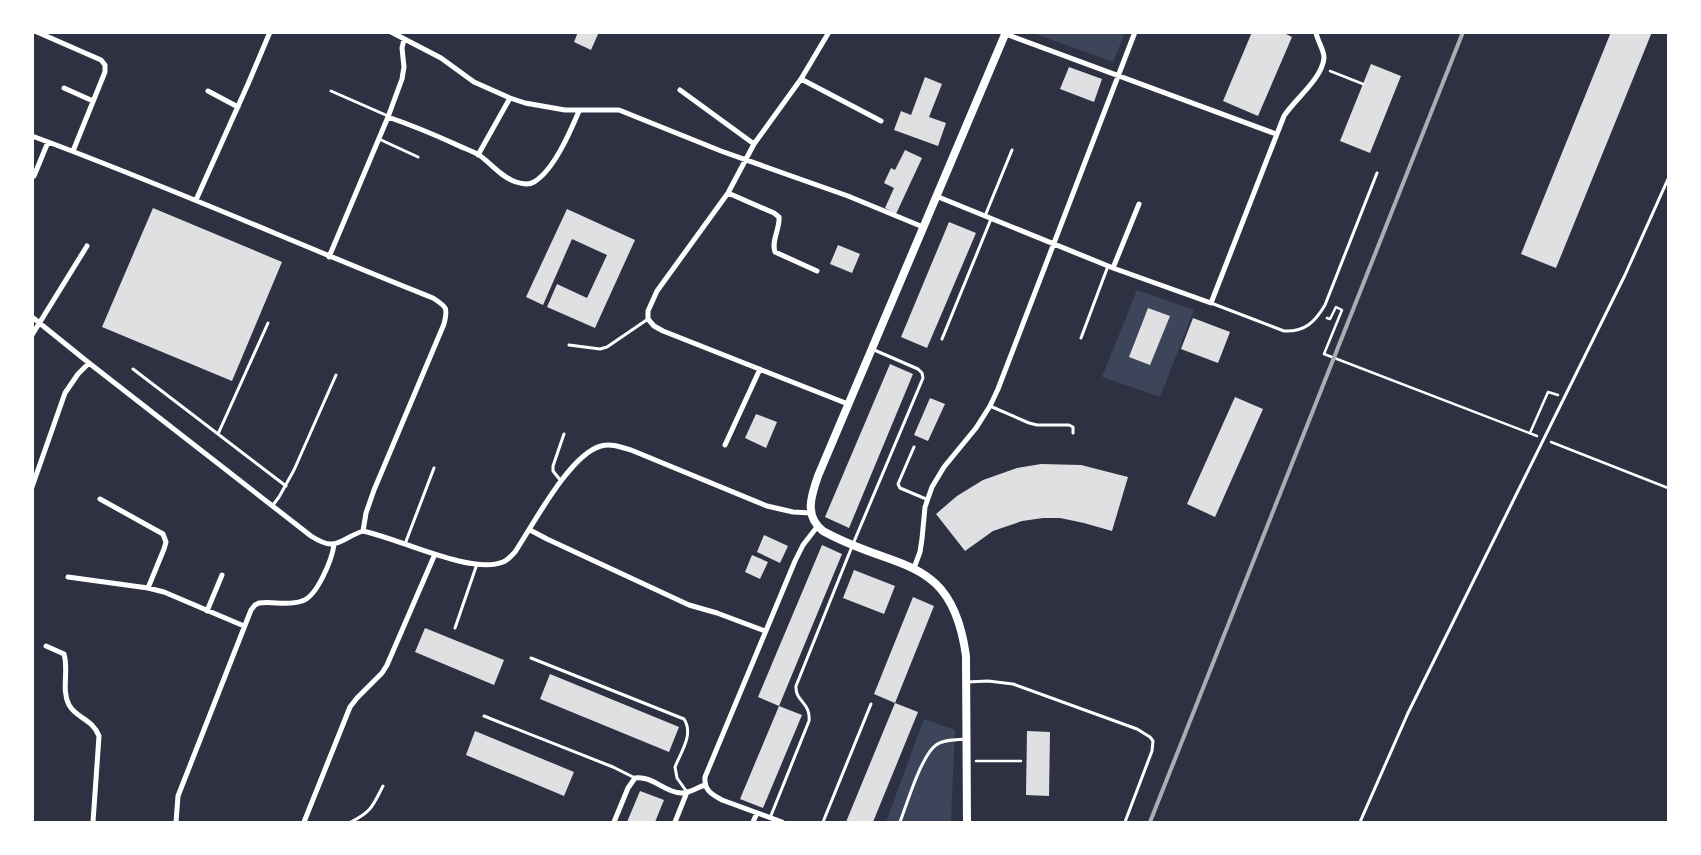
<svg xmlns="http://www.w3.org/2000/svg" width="1701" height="855" font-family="'Playfair Display',serif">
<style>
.green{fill:#3c4559}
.building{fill:#e0e0e3}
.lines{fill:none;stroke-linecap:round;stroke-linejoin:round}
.path{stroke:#fff;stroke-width:2.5}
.service{stroke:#fff;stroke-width:3}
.minor{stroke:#fff;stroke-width:5}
.secondary{stroke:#fff;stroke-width:8}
.rail{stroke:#abadb3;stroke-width:4}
</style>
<rect width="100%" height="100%" fill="#2d3142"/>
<!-- green -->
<path class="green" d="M1033,33L1125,32V33L1113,62Z
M1137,290L1194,310L1160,397L1102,377Z
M924,719L955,730L951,822H886Z"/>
<!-- building -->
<path class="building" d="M578,32H599L591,50L574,42Z
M1252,32H1282L1292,37L1258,116L1223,101Z
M1611,32H1652L1556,268L1521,254Z
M1371,64L1401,76L1370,153L1340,141Z
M1069,67L1102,79L1094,102L1060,89Z
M925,77L942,84L929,117L946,123L938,146L894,130L901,111L911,115Z
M905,150L922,158L896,214L885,208L894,188L884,183L891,168L895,170Z
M153,208L282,262L232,381L102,327Z
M567,209L635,240L595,328L547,307L557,284L587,298L607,255L572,239L543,305L526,297Z
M949,222L976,233L927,348L901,337Z
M838,245L860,254L852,273L830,264Z
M1148,308L1170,316L1150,365L1129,357Z
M1193,318L1230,332L1218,363L1181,349Z
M890,364L913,374L849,528L825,517Z
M1235,397L1263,409L1215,517L1187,504Z
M930,398L945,404L928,441L914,435Z
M756,414L777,422L766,448L745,438Z
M1041,464L1081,465L1128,477L1112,531L1084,523L1060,518H1043L1022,521L993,531L965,551L936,514L957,496L983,480L1017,468Z
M764,535L788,546L780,563L757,552Z
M822,545L842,554L779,706L758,697Z
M752,555L768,562L760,579L745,572Z
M854,570L895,586L884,614L843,598Z
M913,597L934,606L895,703L874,694Z
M425,628L504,660L494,685L415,652Z
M550,674L679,727L669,752L540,699Z
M895,703L918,712L873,822H846Z
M779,706L802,715L763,808L740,799Z
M475,731L574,772L564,796L466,755Z
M1027,731L1050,732L1049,796L1026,795Z
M640,791L664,800L655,822H627Z"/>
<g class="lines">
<!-- path -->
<path class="path" d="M1330,71L1363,84
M1327,318L1330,319L1336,307L1342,310L1324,354L1537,436
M1530,433L1548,392L1558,395
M1551,442L1668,488
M976,761H1021"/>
<!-- service -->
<path class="service" d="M331,91L388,116
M379,139L418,157
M985,216L1012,150
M1211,303L1284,331C1305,332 1315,322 1325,305L1377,173
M1081,338L1108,266
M942,339L991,219
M569,345L600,349L607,347L648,319
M133,369L286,486
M990,406L1029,423L1037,425H1069L1073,427V433
M218,434L268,323
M914,447L898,484L900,488L926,499
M561,481L553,471V466L564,434
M273,505L279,497L294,470L336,375
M405,544L434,468
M455,628L477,564
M531,658L684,719C694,734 681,752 675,767L677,778L687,792
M967,682L988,681L1013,684L1137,729L1150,737L1153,741L1152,751L1125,822
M484,716L613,767L635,778
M770,818L809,721C811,702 795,702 796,686L853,544L923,378L922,373L918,369L872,349
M351,822C372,811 372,807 383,786
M823,822L871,704
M900,822C907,804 921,756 936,745C944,739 957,740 966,739
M1360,822L1408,713L1625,275L1668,179"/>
<!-- minor -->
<path class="minor" d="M37,32L101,60L105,65V72L73,151
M391,32L441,58L474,82L510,98L525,103L565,110H619L721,151L848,196L923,227
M829,32L801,79L754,144L728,193L657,291L648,311V319L654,326L663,331L848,404
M1003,33L1276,134
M801,79L881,121
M64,88L93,101
M680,90L754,144
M208,91L238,107
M388,117C411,125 433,134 455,144C463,148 472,151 479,155C492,164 501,177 516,182C522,184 529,185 534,182C554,170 570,132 579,111
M32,136C168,186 299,245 433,298C447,307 448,308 444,324L374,490L366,513L363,531
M478,155L510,98
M34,176L48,142
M728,193L774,213L779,217C780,229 771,241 775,252L817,271
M936,196L1113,268L1211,303L1284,116C1295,99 1322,79 1324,58C1324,49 1317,41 1316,32
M196,200L248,84L270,32
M329,257L388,117L402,79L404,67L402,48L404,39
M1113,268L1139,204
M32,317L89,363L311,536C337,553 339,539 363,531C398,538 470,575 503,562C508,560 511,556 515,552C533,525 570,454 601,446C611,443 621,447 631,450L767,506L793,512L811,513
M32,335L87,246
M725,445L760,369
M32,487L65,393L78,374L89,363
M100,499L163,534L166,542L164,549L148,588
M530,530L547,539L689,605L717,613L765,631
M914,568L920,552L922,539L925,507L932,487L944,467L976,428L990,406L998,389L1135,32
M68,577L148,588L164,592L244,626
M207,611L222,575
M46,646L64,654C69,670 61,690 69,705C77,719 92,718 99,736L93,822
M176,822L178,796L251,610L255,605L259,603C273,601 288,606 302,601C317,597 332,559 334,545
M304,822L350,707L357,698L382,673L387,665L435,554
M614,822L628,788L635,778C652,775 665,793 681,793C689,794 698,787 705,785
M675,822L687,792
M753,822L757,813
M782,822L722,800C711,794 704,790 705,777L795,561L803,545L817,527"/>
<!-- secondary -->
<path class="secondary" d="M967,822L966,656C952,553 896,572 823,531C804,516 811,496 818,476L1006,32"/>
<!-- rail -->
<path class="rail" d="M1150,822L1463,32"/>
</g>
<!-- border -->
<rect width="1701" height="855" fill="none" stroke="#ffffff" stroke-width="68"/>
</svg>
